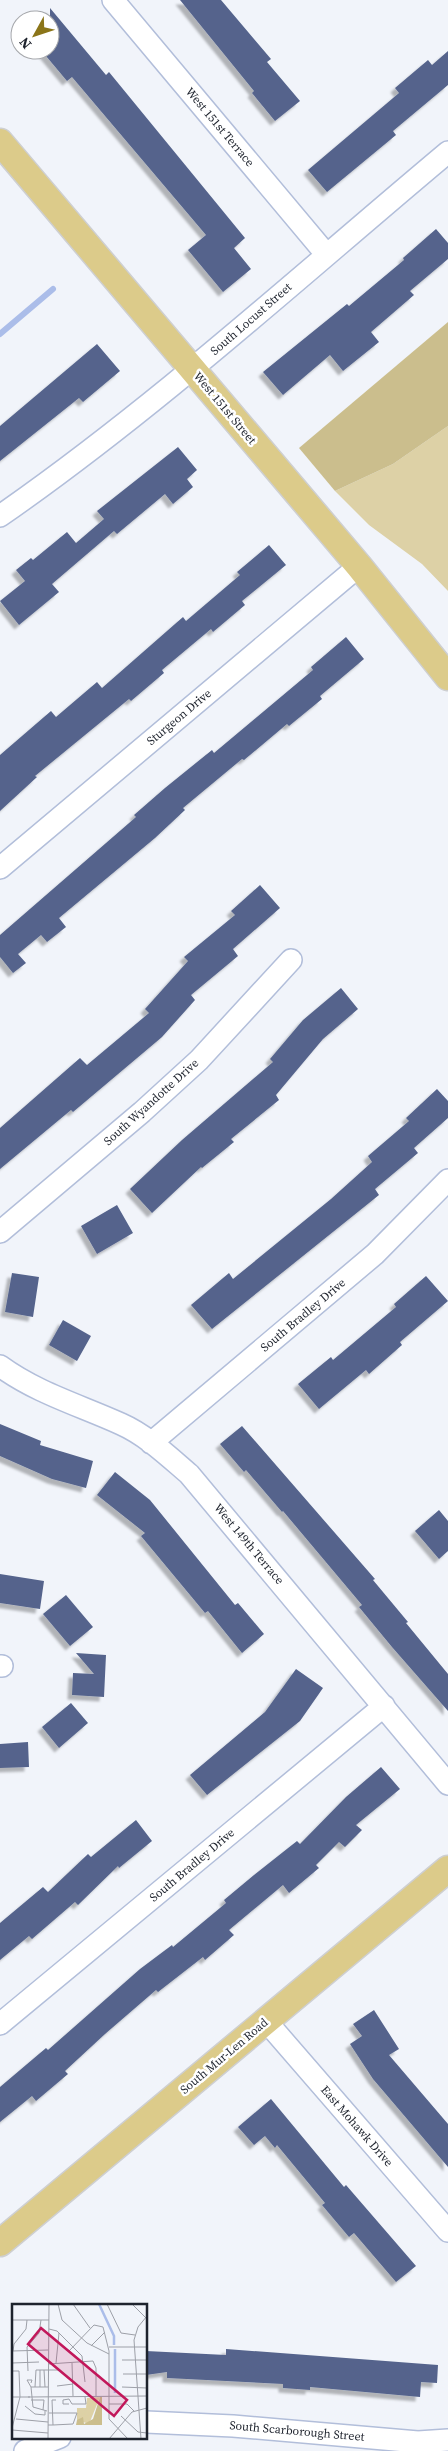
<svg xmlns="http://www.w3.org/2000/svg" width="448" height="2451" font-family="'Source Serif 4',serif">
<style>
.green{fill:#ddd1a6}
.forest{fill:#cbbe8d}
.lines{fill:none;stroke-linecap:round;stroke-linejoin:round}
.stream{stroke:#abbde9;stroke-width:6}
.building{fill:#55648c;filter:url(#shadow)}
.minor-casing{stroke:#b2beda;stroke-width:24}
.major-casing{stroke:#cecfd1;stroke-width:29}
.minor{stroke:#fff;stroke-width:21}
.major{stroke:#dccb8a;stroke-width:26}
.labels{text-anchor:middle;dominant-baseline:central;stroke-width:5;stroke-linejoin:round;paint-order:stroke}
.street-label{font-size:12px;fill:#1e232d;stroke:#fff}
.inset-river{fill:none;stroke:#abbde9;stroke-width:2.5}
.inset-road{fill:none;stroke:#9da0a8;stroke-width:1}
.view{fill:#c2185b;fill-opacity:0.15;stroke:#c2185b;stroke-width:2.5}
.inset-edge{fill:none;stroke:#1e232d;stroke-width:2.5}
</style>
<defs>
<filter id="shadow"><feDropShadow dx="-4.5" dy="4.5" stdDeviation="1" flood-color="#0004"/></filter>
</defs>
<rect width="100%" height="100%" fill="#f1f4fa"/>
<!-- green -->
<path class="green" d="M448,426V591L422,564L369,525L335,491L393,464Z"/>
<!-- forest -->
<path class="forest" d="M448,322V426L393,464L335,491L299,448Z"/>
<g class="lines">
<!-- stream -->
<path class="stream" d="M0,334L53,289"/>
</g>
<!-- building -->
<path class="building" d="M180,0H221L271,59L267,62L300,101L275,121L252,93L254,91Z
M50,8L106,75L109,72L245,238L234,248L251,269L223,292L188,250L206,235L72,77L67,81L41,50H50Z
M448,51V85L393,131L396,135L327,192L308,170L399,93L395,88L428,60L432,65Z
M436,229L448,243V259L410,291L414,295L371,332L379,342L343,371L330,355L283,395L263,372L347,304L349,306L404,260L403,258Z
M97,344L120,371L83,402L79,398L0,461V426Z
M178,447L197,470L187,479L193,487L173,504L165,494L117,534L114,531L52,584L59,592L19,625L0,601L25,581L16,570L31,558L33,560L67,532L76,543L104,519L97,511Z
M269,545L286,565L242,601L245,605L213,632L211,629L162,670L164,673L131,701L129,699L35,776L37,777L0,811V755L51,711L56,717L97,682L102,688L183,617L186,621L240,575L237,572Z
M346,637L364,659L320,696L322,699L289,726L287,724L244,760L242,759L183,808L185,810L155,838L59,918L66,927L47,942L41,935L18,954L26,963L13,973L0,957V935L136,817L134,815L165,788L212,750L214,753L313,670L311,667Z
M260,885L280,908L233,949L238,956L191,995L195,1000L162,1037L73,1112L71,1110L0,1169V1128L80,1058L87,1065L149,1013L145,1009L188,961L184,957L235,915L231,911Z
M341,988L358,1009L323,1039L276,1095L279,1100L231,1139L234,1142L202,1168L201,1167L152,1213L130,1189L182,1140L273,1062L270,1059L303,1020Z
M437,1089L448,1101V1118L414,1148L418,1153L375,1189L379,1195L212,1329L191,1305L229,1273L233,1279L331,1199L372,1162L368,1156L409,1121L406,1118Z
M117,1205L133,1233L97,1254L81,1226Z
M12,1273L39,1277L33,1317L5,1312Z
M426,1276L448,1301L400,1342L402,1345L369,1374L366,1370L319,1409L298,1384L331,1357L333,1360L396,1307L394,1304Z
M63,1320L91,1336L77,1361L49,1345Z
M0,1424L41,1441L40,1445L93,1461L86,1488L52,1479L0,1456Z
M242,1426L375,1579L373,1580L408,1622L406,1623L448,1674V1711L392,1647L359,1607L362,1605L283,1511L282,1512L246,1470L244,1472L220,1444Z
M115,1472L150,1500L235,1605L238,1603L264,1634L242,1653L208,1611L205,1613L141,1536L145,1533L97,1495Z
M439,1510L448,1521V1551L439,1559L415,1531Z
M0,1574L44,1581L40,1609L0,1603Z
M66,1595L93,1627L70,1646L43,1614Z
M76,1653L106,1655L104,1697L72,1695L73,1673L94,1674Z
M296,1669L323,1688L300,1721L207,1795L190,1775L265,1712Z
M71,1703L88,1723L59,1748L42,1727Z
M28,1742L29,1767L0,1768V1744Z
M381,1767L400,1789L356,1825L362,1830L345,1847L339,1842L316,1865L319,1868L289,1893L283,1885L229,1930L234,1935L205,1960L203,1957L158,1992L156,1990L105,2034L65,2071L68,2074L36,2101L32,2096L0,2122V2087L46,2048L48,2050L140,1969L172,1945L173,1947L226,1903L224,1900L254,1875L297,1841L300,1844L346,1797Z
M136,1820L152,1841L119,1868L118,1866L78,1905L75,1902L32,1939L29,1936L0,1960V1923L43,1887L48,1892L88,1854L91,1857Z
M374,2010L399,2049L389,2055L448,2124V2167L373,2079L350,2044L362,2036L353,2024Z
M271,2099L344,2187L346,2185L416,2266L396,2282L354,2233L349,2237L322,2205L325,2203L277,2145L275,2148L265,2136L254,2145L238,2127Z
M226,2349L438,2365L437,2383L421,2382L420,2397L310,2387V2390L283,2388V2384L167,2378V2372L146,2375V2351L226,2355Z"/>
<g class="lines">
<defs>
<path id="minor" d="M113,0L326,254
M0,516C158,406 301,275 448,152
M0,868L359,566
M0,1232L142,1112L199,1060L291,960
M0,1366C37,1393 79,1405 121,1424C146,1435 168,1456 189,1474L448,1784
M151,1443L375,1254L448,1180
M0,1666H2
M266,2021L448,2231
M0,2024L384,1706
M146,2422L233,2426L418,2442L448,2440
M25,2451L60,2437"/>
<path id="major" d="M0,142L359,566L448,677
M0,2243L448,1869"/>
</defs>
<!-- minor casing -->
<use href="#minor" class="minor-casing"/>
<!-- major casing -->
<use href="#major" class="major-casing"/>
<!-- minor -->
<use href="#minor" class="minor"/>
<!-- major -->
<use href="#major" class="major"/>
</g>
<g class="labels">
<!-- street labels -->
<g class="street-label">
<text transform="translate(220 127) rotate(50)">West 151st Terrace</text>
<text transform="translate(251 319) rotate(-41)">South Locust Street</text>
<text transform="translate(225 408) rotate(50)">West 151st Street</text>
<text transform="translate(179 717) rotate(-40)">Sturgeon Drive</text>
<text transform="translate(151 1102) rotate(-42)">South Wyandotte Drive</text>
<text transform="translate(303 1315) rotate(-40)">South Bradley Drive</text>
<text transform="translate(249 1544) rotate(50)">West 149th Terrace</text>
<text transform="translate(192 1865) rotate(-40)">South Bradley Drive</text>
<text transform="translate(224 2056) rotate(-40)">South Mur-Len Road</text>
<text transform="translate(357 2126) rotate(49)">East Mohawk Drive</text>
<text transform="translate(297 2431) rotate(5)">South Scarborough Street</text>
</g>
</g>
<!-- overview -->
<g transform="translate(12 2304)">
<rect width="135" height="135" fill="#f1f4fa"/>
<path d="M88,93L77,120L65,116V104H74L75,94Z" fill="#ddd1a6"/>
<path d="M88,93H90V121H64L65,116L71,113L72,120L81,115Z" fill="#cbbe8d"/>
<path class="inset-river" d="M87,0L102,32V41M103,45V89"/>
<path class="inset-road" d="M46,0L50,16L75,39L97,50M61,0L78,24M95,0L109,29L123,31M120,0L135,15M0,16H37M37,25L45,27L70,52L73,78M79,42L93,28M97,43H135M0,47L36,46M1,47L2,40L14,25L15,16M57,47L82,21L91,23L97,47V115L116,135M110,56H135M0,59L27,58M44,59L47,29M60,59L61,92M36,60L81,57L84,64V92M32,66L33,83M0,67H7L8,93M16,67L15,43L27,29L29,16M111,70H135M19,79L20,76H15L19,83M45,82L61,80M23,83L24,66H47M28,83V66M110,83L135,84M0,93H18M16,93L135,92M19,96H32L31,106M57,100H51V96L57,95L60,100M60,100H74L73,93M97,100H115L122,107M13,102L23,110L33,111V107M35,107L21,103L19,83H36M37,109H65L61,120L41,121M109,112L126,128L135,129M4,115L36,118M36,121H41L40,96H44M0,124L8,93M0,126L36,129M36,135L37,0M97,135L120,108L135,104M129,135L122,36L126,23L135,12"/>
<path class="view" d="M29,24L115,96L102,112L16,40Z"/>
<rect width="135" height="135" class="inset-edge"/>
</g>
<!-- north arrow -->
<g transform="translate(35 35) rotate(230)"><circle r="24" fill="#ffffff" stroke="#a5a7ab"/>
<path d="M0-4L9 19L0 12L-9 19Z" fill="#8b7519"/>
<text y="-8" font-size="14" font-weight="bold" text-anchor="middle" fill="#1e232d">N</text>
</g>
</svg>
